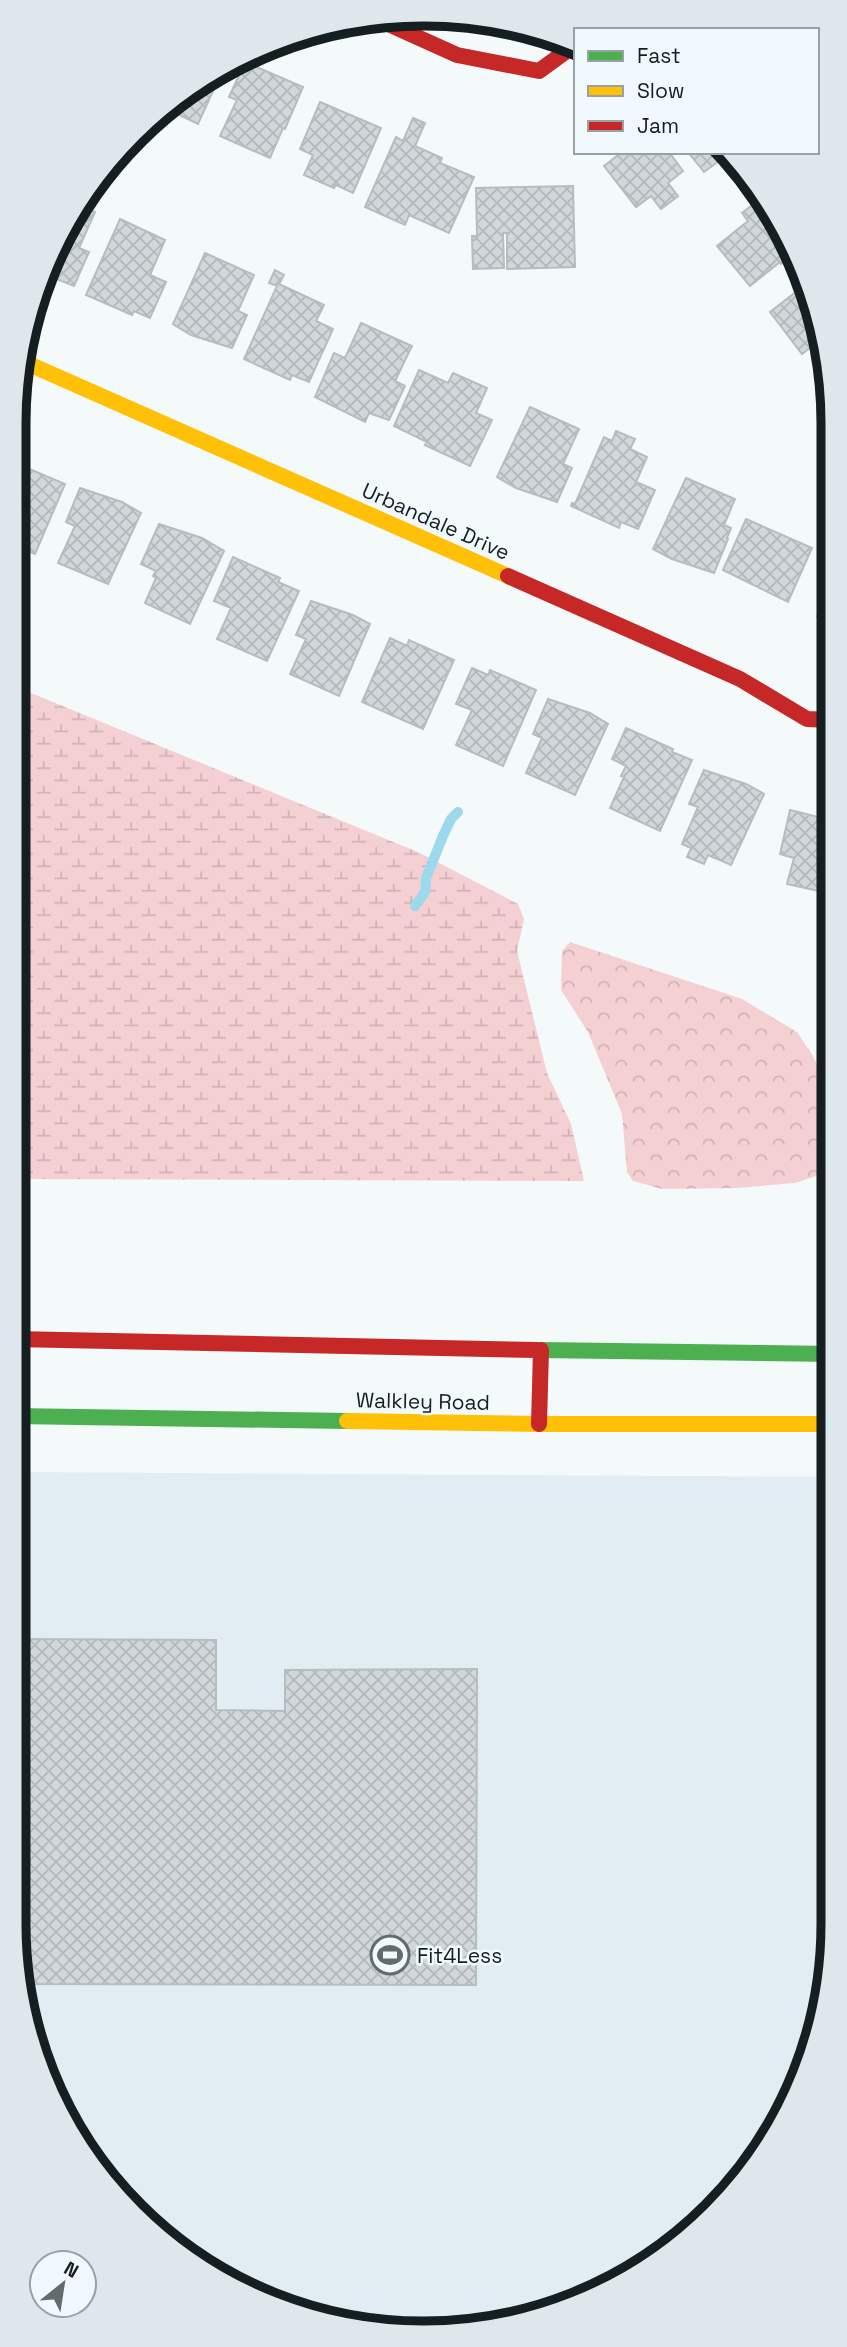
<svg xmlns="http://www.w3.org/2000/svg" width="847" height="2347" font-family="'Space Grotesk',sans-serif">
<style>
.built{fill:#e1edf2}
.forest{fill:url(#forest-crowns)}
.wetland{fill:url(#wetland-marsh)}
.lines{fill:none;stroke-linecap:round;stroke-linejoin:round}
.stream{stroke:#9dd9ed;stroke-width:10}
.building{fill:url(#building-cross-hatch);stroke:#b6bdbf;stroke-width:2}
.fast{stroke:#4caf50;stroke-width:16}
.slow{stroke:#ffc107;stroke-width:16}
.jam{stroke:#c62828;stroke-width:16}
.labels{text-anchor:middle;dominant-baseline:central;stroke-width:5;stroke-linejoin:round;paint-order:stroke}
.street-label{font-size:21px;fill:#151e21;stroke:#f0fafe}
.poi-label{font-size:21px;fill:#151e21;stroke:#f0fafe;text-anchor:start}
.rim{fill:none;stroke:#151e21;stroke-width:9}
</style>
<defs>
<pattern id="forest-crowns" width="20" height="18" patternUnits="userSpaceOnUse" patternTransform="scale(1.75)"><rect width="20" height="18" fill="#f5d0d3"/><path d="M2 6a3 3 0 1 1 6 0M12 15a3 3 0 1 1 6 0" fill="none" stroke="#d1b2b5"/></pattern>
<pattern id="wetland-marsh" width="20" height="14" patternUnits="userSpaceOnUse" patternTransform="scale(1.75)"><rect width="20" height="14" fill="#f5d0d3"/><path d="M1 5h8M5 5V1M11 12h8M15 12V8" fill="none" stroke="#d1b2b5"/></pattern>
<pattern id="building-cross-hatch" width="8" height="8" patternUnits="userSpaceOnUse" patternTransform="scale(1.75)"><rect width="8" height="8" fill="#d1d7da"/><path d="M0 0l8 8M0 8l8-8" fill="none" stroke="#b3b8bb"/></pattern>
</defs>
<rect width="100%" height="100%" fill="#f4f9fa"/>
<!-- built -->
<path class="built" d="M14,1472L832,1477L833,1923L819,2030L749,2172L651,2264L504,2325L370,2329L219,2278L115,2193L36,2056L14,1924Z"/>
<!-- forest -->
<path class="forest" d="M570,942L742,999L797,1032L813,1056L831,1094V1171L795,1183L737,1188L662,1189L633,1181L627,1172L622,1114L588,1032L561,990L562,951Z"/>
<!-- wetland -->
<path class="wetland" d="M14,686L420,853L518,904L524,919L517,951L547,1073L571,1124L584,1181L14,1179Z"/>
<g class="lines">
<!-- stream -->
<path class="stream" d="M415,906L425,892L426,878L443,836L451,819L458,812"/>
</g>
<!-- building -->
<path class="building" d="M245,62L303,87L285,129L283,128L270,158L220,136L237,100L229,97Z
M224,67L198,124L171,111L219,69Z
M320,102L381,128L353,193L336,185L334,188L304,175L313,155L300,149Z
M413,118L425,123L415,146L442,158L440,163L474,177L449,233L409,215L405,225L365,207L396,137L403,141Z
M622,152H669L683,171L668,183L678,196L661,209L651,196L636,207L604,166Z
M688,152H730L739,166L730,174L719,161L704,172Z
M573,186L575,267L507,269V233H503L504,268L473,269L472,236H477L476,188Z
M760,199L794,254L781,264L780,262L750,286L717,246L748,221L742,213Z
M83,207L95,212L79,248L89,252L74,286L49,276Z
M120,219L165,240L150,275L166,282L150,318L134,311L132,315L86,295Z
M205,253L254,275L238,311L247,315L232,348L191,335L173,324Z
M275,270L284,275L279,284L324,305L316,321L333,329L309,382L292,375L290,380L244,359L277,286L269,283Z
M803,273L821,339L802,354L770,312L801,288L794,280Z
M361,323L412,346L395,381L405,386L389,420L369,413L365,422L315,397L334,353L345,358Z
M419,370L448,383L453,373L487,388L476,413L492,420L470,466L425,445L427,442L394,426Z
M530,407L579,429L563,464L572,468L557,502L516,488L497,477Z
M616,431L635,439L630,449L647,457L636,482L655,490L638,529L621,522L619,528L571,506L572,503L575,504L604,437L612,441Z
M20,465L65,484L35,554L14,545V469L17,470Z
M686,478L735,499L724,525L731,528L727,538L728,539L714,573L672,559L653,549Z
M80,488L122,502L141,513L108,584L58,563L75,526L66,522Z
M746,519L812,548L788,602L723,570Z
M159,524L202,538L224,551L190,624L145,603L156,578L153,576L156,571L141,564Z
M233,557L280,578L278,582L299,591L267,661L217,639L231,608L214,601Z
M830,581V622L817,617Z
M311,601L353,615L370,624L339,696L290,674L306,639L296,635Z
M390,638L407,646L409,640L454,660L423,729L362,702Z
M472,668L488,675L490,670L536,690L503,766L456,745L472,710L456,704Z
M548,699L590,713L608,724L575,795L526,773L542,738L533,734Z
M626,728L673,749L672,752L692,760L660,831L610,808L624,777L621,776L626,766L612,759Z
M704,770L746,784L764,794L731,865L708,855L704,864L687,857L691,848L682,844L698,807L689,804Z
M790,810L830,820L831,891L820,888L819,891L787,884L794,858L780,854Z
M829,1610H832L833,1924L830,1946H828L827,1630Z
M14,1639L216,1640V1710L285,1711V1670L477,1669L476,1985L24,1984L14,1924Z"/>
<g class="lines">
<!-- fast -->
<path class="fast" d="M537,1350L832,1354
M14,1416L347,1421"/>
<!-- slow -->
<path class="slow" d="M22,361L508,576
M347,1421L539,1424H832"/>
<!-- jam -->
<path class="jam" d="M375,18L457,55L539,71L572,47
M508,576L740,679L807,719L830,720
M14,1339L537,1350
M539,1424L541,1350"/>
</g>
<!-- icons -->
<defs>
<symbol id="stadium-ring" viewBox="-11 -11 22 22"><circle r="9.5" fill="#f0fafe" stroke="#636b6d" stroke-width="1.5"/><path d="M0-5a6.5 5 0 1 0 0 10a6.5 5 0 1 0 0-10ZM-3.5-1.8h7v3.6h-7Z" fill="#636b6d"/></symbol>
</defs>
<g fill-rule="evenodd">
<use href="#stadium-ring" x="368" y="1933" width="44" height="44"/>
</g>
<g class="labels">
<!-- street labels -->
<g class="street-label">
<text transform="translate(436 521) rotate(24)">Urbandale Drive</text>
<text transform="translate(423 1401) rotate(1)">Walkley Road</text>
</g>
<!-- poi labels -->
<g class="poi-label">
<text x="417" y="1955">Fit4Less</text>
</g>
</g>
<!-- crop -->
<path d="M0 0H847V2347H0ZM423 26H424A397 397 0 0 1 821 423V1924A397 397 0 0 1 424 2321H423A397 397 0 0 1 26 1924V423A397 397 0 0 1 423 26Z" fill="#dee8ec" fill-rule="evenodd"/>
<path class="rim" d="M423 26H424A397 397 0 0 1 821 423V1924A397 397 0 0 1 424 2321H423A397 397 0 0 1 26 1924V423A397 397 0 0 1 423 26Z"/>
<!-- legend -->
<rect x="574" y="28" width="245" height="126" fill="#f0fafe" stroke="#98a2a6" stroke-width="2"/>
<rect x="588" y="51" width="35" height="10" fill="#4caf50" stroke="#98a2a6" stroke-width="2"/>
<text x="637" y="63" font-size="21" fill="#151e21">Fast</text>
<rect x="588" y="86" width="35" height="10" fill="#ffc107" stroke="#98a2a6" stroke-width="2"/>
<text x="637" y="98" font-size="21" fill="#151e21">Slow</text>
<rect x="588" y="121" width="35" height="10" fill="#c62828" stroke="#98a2a6" stroke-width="2"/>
<text x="637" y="133" font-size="21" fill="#151e21">Jam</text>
<!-- north arrow -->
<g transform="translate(63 2284) rotate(30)"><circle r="33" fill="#f0fafe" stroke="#98a2a6" stroke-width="2"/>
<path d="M0-5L12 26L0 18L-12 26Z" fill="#636b6d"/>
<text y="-10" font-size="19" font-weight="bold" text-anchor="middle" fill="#151e21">N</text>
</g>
</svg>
